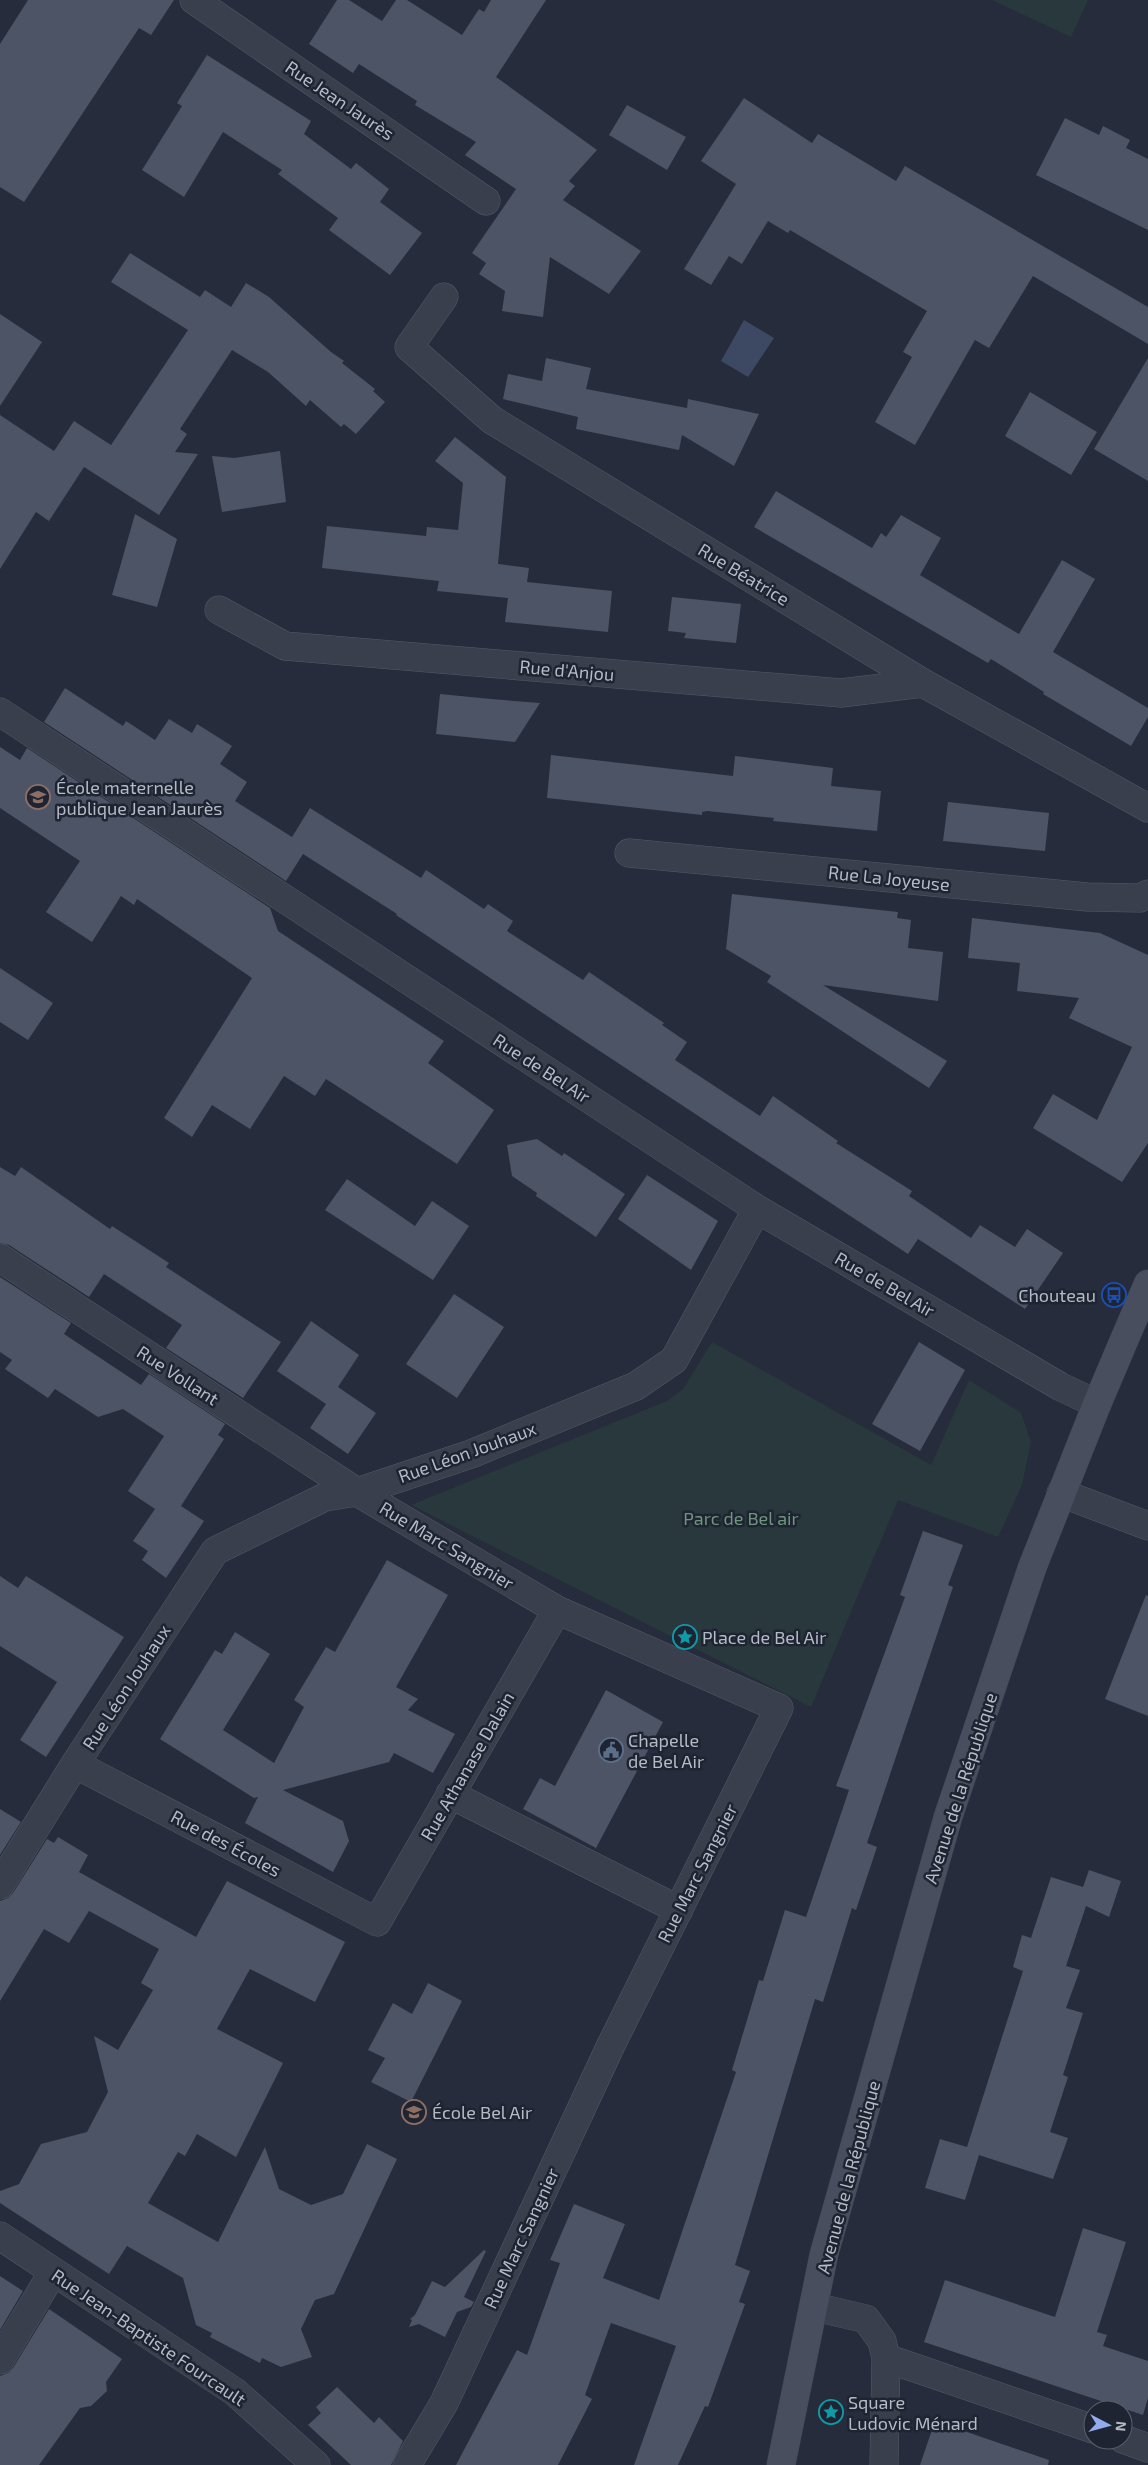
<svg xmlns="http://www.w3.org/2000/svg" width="1148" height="2465" font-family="'Exo 2',sans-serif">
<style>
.green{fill:#28383c}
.water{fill:#3d4963}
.building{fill:#4c5465}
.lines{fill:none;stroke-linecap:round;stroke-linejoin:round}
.street-casing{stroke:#545a67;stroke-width:29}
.secondary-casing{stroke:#424855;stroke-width:29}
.street{stroke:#393f4c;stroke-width:28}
.secondary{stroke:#484e5e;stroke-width:28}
.labels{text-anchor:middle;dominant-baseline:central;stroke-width:5;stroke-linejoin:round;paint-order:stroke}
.street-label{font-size:18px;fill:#b5bac7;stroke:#1e2431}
.poi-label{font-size:18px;fill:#b5bac7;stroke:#1e2431;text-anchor:start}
.park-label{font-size:18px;fill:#6e967c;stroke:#1e2431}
</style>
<rect width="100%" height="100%" fill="#262c3b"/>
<!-- green -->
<path class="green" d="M992,0H1088L1071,37Z
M712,1342L931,1465L969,1380L1021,1413L1031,1442L1022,1485L998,1537L898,1500L811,1707L411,1505L667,1401L683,1389Z"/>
<!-- water -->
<path class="water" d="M744,320L774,338L748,377L721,361Z"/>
<!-- building -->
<path class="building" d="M28,0H174L151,35L139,28L24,202L0,187V44Z
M337,0H349L382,21L396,0H407L462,35L479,9L484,12L491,0H546L496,77L597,150L569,181L575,186L563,200L641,251L609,294L550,257L543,317L502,311L505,291L479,274L486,263L472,253L516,189L465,155L476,142L415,105L417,101L359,64L353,73L309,44Z
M207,55L311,121L304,134L351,169L356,163L389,189L380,202L422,233L390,275L329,230L338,218L278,174L282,170L223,132L184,197L142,170L182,106L177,103Z
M744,98L812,143L818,134L896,181L905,166L1148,307V344L1033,276L989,348L975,340L915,445L875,422L912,357L903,352L927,311L790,230L788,233L768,221L742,264L729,256L711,285L684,269L736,184L701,161Z
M627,105L686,137L667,170L609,135Z
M1065,118L1099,135L1103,126L1130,140L1126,148L1148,159V230L1036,175Z
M130,253L200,297L205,290L231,307L246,283L269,297L331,352L344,361L342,363L375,389L373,391L385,402L356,434L344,424L341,427L310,400L306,406L268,372L232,350L180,429L187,434L175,452L198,454L159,515L84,467L49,521L36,512L0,569V415L54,451L74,421L111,445L188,330L111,282Z
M0,314L42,342L0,406Z
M546,358L591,368L586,389L687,408L688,399L759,414L734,466L682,435L679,450L576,429L578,417L503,399L508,374L542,381Z
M1148,358V481L1094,449Z
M1030,392L1097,432L1071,475L1005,436Z
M455,437L506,477L498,564L529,568L527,582L612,591L608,632L505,622L508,598L437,591L439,581L322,568L327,526L426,536L427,527L458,530L463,483L435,461Z
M280,451L286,502L222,512L212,456L234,458Z
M776,491L872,548L881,533L886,537L901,515L941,538L920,575L1019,634L1062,560L1095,579L1053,652L1148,708V717L1131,746L1043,694L1044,692L991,659L988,663L754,527Z
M135,514L177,539L157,607L112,595Z
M672,597L741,604L736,643L684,638L686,633L668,631Z
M65,688L123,726L126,721L155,740L169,719L192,733L197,724L232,746L220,764L247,782L235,801L292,837L310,808L421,878L426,870L484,909L488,904L513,921L507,931L583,980L589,972L664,1023L662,1025L687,1042L675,1060L760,1116L773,1096L838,1141L836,1143L912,1191L909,1196L971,1238L980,1225L1015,1247L1027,1229L1063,1253L1025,1309L918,1239L908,1254L583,1040L396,915L397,914L303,854L286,881L44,722Z
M440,694L491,699L540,703L515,742L436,734Z
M0,747L20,760L27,748L270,908L278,931L444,1041L428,1063L494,1110L457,1164L326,1079L315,1096L284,1076L250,1129L212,1105L192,1137L164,1118L252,978L137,899L134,905L121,896L92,942L46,912L80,861L0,808Z
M551,755L733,776L735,756L833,768L831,786L881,791L877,831L773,821L774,818L707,811L702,812V815L547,798Z
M948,802L1049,813L1045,851L943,841Z
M732,894L898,912L897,918L911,920L908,948L943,952L938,1001L823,985L947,1061L929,1088L767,982L771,976L726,949Z
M972,918L1100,933L1148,955V1143L1122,1182L1033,1128L1053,1094L1097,1120L1132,1047L1069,1018L1079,998L1017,991L1020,963L968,958Z
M0,968L53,1003L28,1040L0,1022Z
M537,1139L562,1156L564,1153L625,1194L596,1237L536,1196L537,1193L512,1176L507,1145Z
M0,1167L15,1176L21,1167L110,1229L112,1226L169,1263L166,1267L281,1342L243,1398L166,1348L182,1325L104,1274L89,1297L9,1245L0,1243Z
M647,1175L718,1221L691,1270L618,1219Z
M347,1179L415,1226L432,1201L469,1226L433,1280L325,1210Z
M0,1277L71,1323L64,1334L141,1385L149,1374L225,1424L218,1435L224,1439L181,1506L204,1521L166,1578L142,1560L148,1551L133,1541L155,1509L128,1491L164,1436L123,1409L98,1417L55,1389L48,1398L5,1369L12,1360L0,1352Z
M454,1294L504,1327L457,1398L406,1364Z
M311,1321L359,1355L338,1387L376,1413L348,1454L310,1428L326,1404L277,1371Z
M919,1342L965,1370L920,1451L872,1424Z
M923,1531L963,1545L948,1585L953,1587L867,1843L877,1847L856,1910L852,1908L823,2002L815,1999L735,2265L750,2271L739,2302L745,2304L708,2407L705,2406L678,2465H634L676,2346L611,2323L585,2395L592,2399L558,2465H456L517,2350L527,2355L560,2263L550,2260L574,2204L625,2224L603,2278L659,2300L736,2072L732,2070L759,1980L763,1981L785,1910L806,1917L849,1790L836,1786L905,1597L900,1595Z
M387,1560L448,1595L396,1687L418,1699L408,1710L455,1734L433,1773L394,1753L389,1762L283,1790L343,1821L349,1841L333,1872L245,1823L258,1797L254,1798L160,1739L215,1650L222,1654L235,1632L270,1654L223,1730L274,1763L304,1707L294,1700L326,1647L335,1652Z
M0,1576L18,1588L26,1576L124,1637L46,1757L20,1740L57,1682L0,1646Z
M1146,1595L1148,1596V1716L1105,1699Z
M606,1690L663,1722L596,1848L523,1809L540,1778L555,1786Z
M0,1809L21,1822L0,1855Z
M58,1837L88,1855L79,1872L196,1937L227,1881L345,1942L315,2002L250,1969L217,2029L283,2063L236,2157L197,2134L185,2156L178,2152L148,2203L218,2242L265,2147L279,2189L311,2205L343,2194L367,2144L397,2159L334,2294L315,2300L301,2329L312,2357L281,2367L262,2358L260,2363L210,2337L212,2333L196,2325L183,2278L127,2246L109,2274L0,2203V2191L19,2184L41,2144L87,2132L108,2092L94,2036L118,2050L153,1990L141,1983L159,1949L89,1911L69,1943L44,1929L0,2001V1901L8,1898L13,1893L47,1839L54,1843Z
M1089,1870L1121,1881L1109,1917L1086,1906L1066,1966L1080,1970L1066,2008L1083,2013L1063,2075L1068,2077L1050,2132L1068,2138L1053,2179L979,2155L965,2200L925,2188L940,2139L967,2147L1023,1971L1013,1967L1022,1935L1031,1938L1051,1877L1083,1887Z
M428,1983L462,2001L411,2102L371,2082L385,2058L368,2050L393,2003L412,2014Z
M1083,2228L1126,2242L1097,2332L1107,2335L1103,2346L1148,2361V2398L1143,2415L924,2342L945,2280L1055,2317Z
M484,2250L486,2251L464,2297L474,2302L471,2307L457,2312L445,2337L419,2324L409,2327L412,2320L410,2319L415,2315L432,2281L445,2287Z
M0,2276L23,2291L0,2330Z
M49,2309L122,2359L106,2382L107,2391L91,2406L80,2408L39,2465H0V2376L8,2373L13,2368Z
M337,2387L374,2423L379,2417L403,2441L391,2465H351L308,2425L321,2413L316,2407Z
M935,2421L1049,2460L1048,2465H920Z"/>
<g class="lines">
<defs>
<path id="street" d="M194,0L486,201
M444,297L409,347L492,420L923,683L1148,808
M219,610L285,646L841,693L923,683
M0,712L757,1209L1061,1387L1097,1404
M629,853L1087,897L1140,898L1148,894
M0,1258L357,1492L557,1610L779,1708L611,2045L444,2403L407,2465
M1061,1493L1148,1526
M75,1764L377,1922L557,1610
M450,1794L679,1910
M0,1885L75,1764L215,1551L325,1497L357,1492L471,1454L636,1386L674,1360L757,1209
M0,2236L235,2392L316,2465
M815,2307L866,2319L882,2341L886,2358L884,2465
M886,2358L1093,2429
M0,2360L53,2272
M1123,2439L1148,2448"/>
<path id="secondary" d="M781,2465L824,2254L948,1817L1032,1568L1097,1404L1148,1284"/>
</defs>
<!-- street casing -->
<use href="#street" class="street-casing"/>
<!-- secondary casing -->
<use href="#secondary" class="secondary-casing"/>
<!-- street -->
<use href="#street" class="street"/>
<!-- secondary -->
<use href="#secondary" class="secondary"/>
</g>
<!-- icons -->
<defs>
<symbol id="school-ring" viewBox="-11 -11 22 22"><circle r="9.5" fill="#1e2431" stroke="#8d6e63" stroke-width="1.5"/><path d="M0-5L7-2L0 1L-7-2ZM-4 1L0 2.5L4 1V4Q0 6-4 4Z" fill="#8d6e63"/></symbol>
<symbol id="bus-ring" viewBox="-11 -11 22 22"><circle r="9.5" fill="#1e2431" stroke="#1a4fb4" stroke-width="1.5"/><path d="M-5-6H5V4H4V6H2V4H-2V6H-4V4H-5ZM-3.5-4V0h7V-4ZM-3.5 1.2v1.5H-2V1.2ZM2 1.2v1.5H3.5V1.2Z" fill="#1a4fb4"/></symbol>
<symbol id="sight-ring" viewBox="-11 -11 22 22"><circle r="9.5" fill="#1e2431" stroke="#0f9aa8" stroke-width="1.5"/><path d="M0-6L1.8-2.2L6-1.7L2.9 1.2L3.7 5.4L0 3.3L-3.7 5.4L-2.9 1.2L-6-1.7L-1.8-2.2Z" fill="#0f9aa8"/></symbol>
<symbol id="civic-ring" viewBox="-11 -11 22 22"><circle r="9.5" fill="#1e2431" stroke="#5c6f8a" stroke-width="1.5"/><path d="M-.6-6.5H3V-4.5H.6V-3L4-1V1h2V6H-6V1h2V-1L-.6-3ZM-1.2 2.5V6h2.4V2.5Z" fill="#5c6f8a"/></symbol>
</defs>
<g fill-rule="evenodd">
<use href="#school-ring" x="24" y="783" width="28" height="28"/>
<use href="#bus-ring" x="1100" y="1281" width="28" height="28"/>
<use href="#sight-ring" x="671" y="1623" width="28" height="28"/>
<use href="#civic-ring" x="597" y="1736" width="28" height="28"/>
<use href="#school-ring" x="400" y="2098" width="28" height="28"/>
<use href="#sight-ring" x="817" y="2398" width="28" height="28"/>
</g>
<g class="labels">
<!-- street labels -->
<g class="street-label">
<text transform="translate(340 100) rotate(34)">Rue Jean Jaurès</text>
<text transform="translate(744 574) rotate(31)">Rue Béatrice</text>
<text transform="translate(567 670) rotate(5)">Rue d'Anjou</text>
<text transform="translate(889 878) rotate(6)">Rue La Joyeuse</text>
<text transform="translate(542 1068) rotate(33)">Rue de Bel Air</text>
<text transform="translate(885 1284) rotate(30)">Rue de Bel Air</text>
<text transform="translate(178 1375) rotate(33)">Rue Vollant</text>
<text transform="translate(467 1452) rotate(-20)">Rue Léon Jouhaux</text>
<text transform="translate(447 1545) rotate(31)">Rue Marc Sangnier</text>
<text transform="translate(126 1687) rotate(-57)">Rue Léon Jouhaux</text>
<text transform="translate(467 1766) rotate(-60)">Rue Athanase Dalain</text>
<text transform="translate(960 1788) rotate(-72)">Avenue de la République</text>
<text transform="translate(226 1843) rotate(28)">Rue des Écoles</text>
<text transform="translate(697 1873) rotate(-63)">Rue Marc Sangnier</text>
<text transform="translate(848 2177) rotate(-75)">Avenue de la République</text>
<text transform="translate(521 2238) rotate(-65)">Rue Marc Sangnier</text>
<text transform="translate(149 2337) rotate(34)">Rue Jean-Baptiste Fourcault</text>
</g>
<!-- poi labels -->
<g class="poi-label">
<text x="56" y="787">École maternelle<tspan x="56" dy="21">publique Jean Jaurès</tspan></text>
<text x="1096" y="1295" text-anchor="end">Chouteau</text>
<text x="702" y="1637">Place de Bel Air</text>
<text x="628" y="1740">Chapelle<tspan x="628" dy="21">de Bel Air</tspan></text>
<text x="432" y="2112">École Bel Air</text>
<text x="848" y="2402">Square<tspan x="848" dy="21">Ludovic Ménard</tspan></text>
</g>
<!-- park labels -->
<g class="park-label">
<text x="741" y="1518">Parc de Bel air</text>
</g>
</g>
<!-- north arrow -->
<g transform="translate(1108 2425) rotate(96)"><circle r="24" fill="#1e2431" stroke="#5a606d"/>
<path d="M0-4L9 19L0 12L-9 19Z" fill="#92abef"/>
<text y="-8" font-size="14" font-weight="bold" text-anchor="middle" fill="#b5bac7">N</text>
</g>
</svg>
